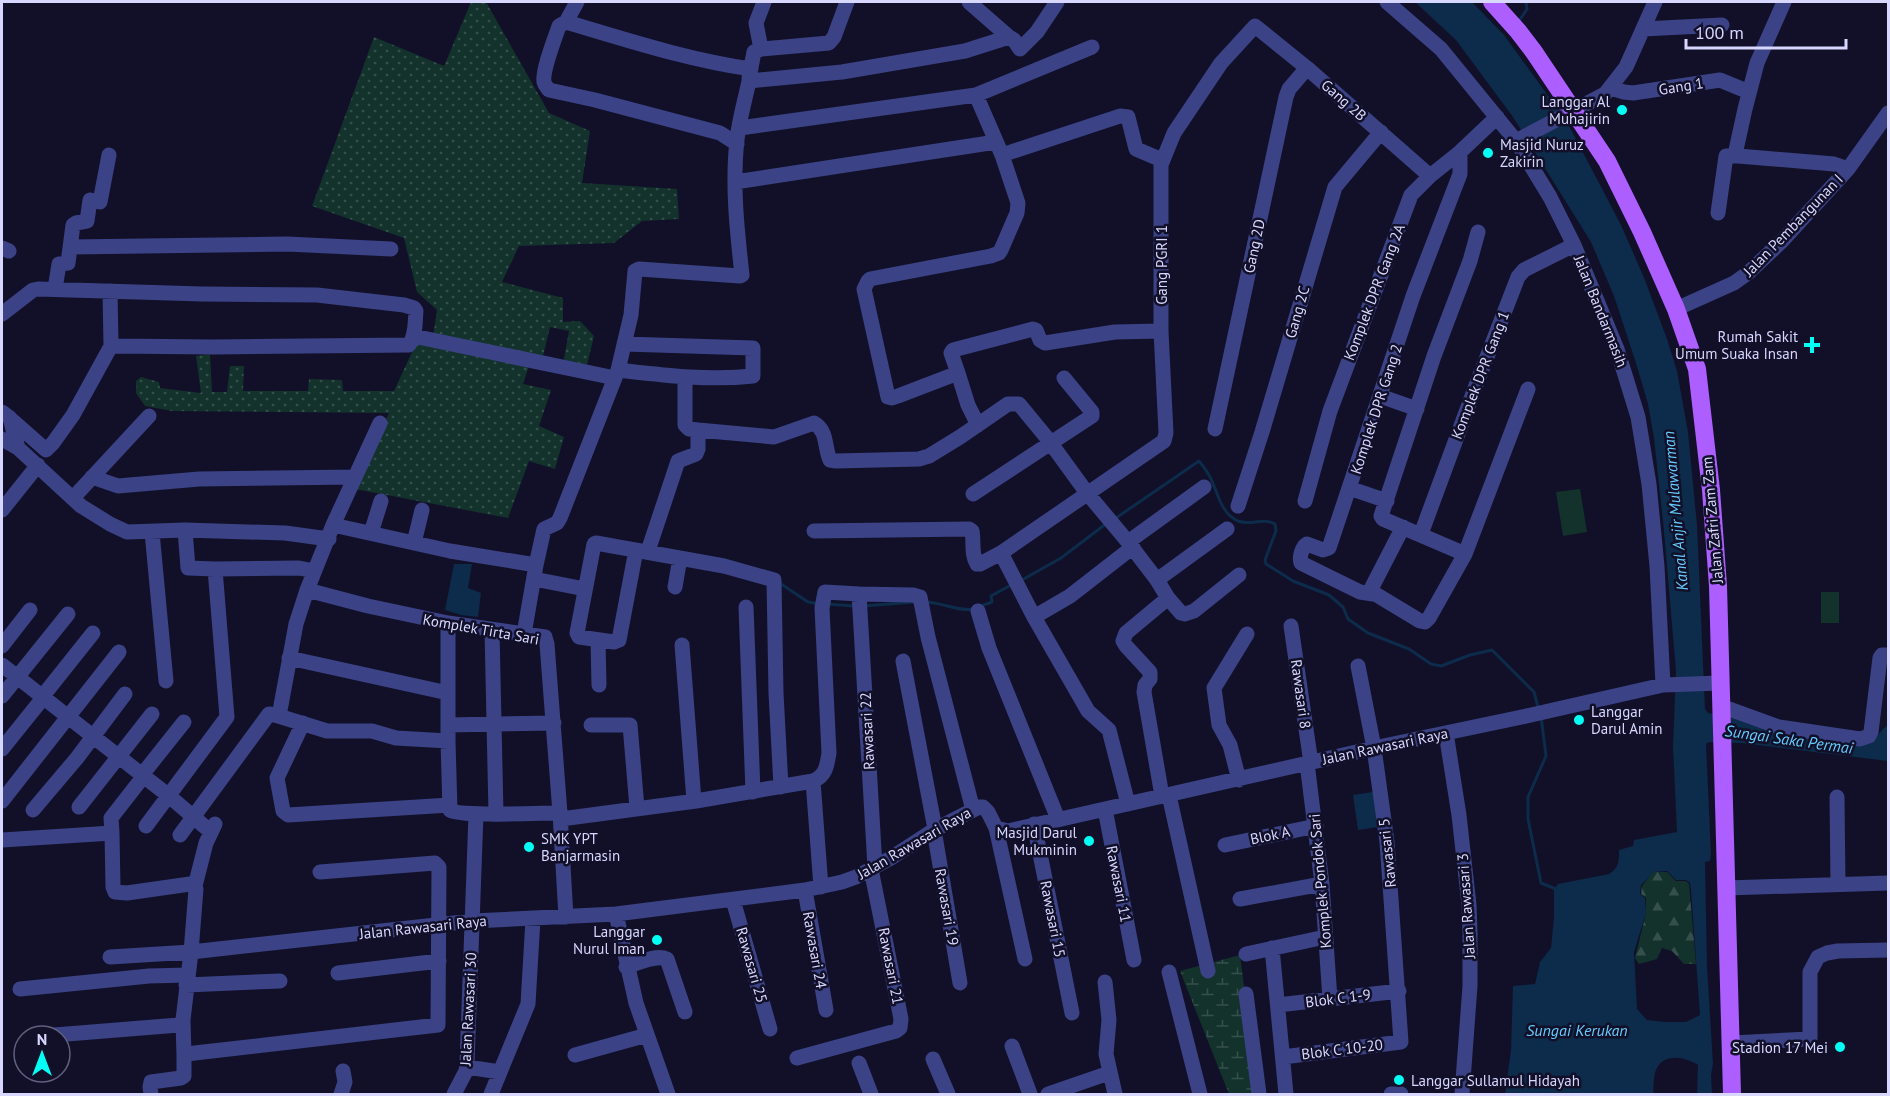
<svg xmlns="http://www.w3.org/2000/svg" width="1890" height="1096" font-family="'PT Sans',sans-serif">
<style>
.grass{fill:url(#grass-dots)}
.forest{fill:url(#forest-firs)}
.wetland{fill:url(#wetland-marsh)}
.pitch{fill:#13322c}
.water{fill:#0d2b4a;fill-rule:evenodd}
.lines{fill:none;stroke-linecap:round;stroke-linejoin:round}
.stream{stroke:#0d2b4a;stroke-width:3}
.minor{stroke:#3b4286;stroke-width:15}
.major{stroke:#ac5efe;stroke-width:18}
.poi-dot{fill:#03fef5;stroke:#111028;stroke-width:2}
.labels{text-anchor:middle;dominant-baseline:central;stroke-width:5;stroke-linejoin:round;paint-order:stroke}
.street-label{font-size:15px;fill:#d7d7ff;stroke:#111028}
.poi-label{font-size:15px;fill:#d7d7ff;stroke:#111028;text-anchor:end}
.water-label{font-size:16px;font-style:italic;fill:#65ccfe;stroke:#111028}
</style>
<defs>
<pattern id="grass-dots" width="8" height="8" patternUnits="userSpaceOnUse" patternTransform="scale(1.5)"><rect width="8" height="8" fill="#13322c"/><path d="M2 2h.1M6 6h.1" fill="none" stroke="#354f4c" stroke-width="1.8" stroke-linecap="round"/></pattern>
<pattern id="forest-firs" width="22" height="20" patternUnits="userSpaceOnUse" patternTransform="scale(1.5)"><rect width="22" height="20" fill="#13322c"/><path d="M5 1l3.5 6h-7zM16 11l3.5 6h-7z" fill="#354f4c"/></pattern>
<pattern id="wetland-marsh" width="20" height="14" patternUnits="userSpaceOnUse" patternTransform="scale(1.5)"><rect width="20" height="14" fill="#13322c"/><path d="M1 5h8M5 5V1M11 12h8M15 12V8" fill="none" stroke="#354f4c"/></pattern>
</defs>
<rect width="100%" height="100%" fill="#111028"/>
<!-- grass -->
<path class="grass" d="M471,2H486L549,113L590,131L582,183L677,189L679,219L642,221L614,243L519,246L502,282L563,298V322L580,321L594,336L587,365L563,364L569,331L550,327L543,356L532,357L523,384L551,390L539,426L564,437L555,469L529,461L508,518L355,489L389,413L172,411L145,406L136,393V381L141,377L159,382L160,388L201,393L196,356L210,354L212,392H227L230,366H244L243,391H308L309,379L342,380L343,391H394L419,337H433L437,310L417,292L404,238L312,206L374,37L444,66Z"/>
<!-- forest -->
<path class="forest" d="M1653,872H1667L1676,881H1686L1689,884L1696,964H1684L1672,951L1662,948L1657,959L1639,964L1635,958L1646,913V898L1641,894L1642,886Z"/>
<!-- wetland -->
<path class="wetland" d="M1240,955L1258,1094H1229L1180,971Z"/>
<!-- pitch -->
<path class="pitch" d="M1580,489L1587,532L1563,536L1556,492Z
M1821,592H1839V623H1821Z"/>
<!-- water -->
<path class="water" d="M1415,2H1472L1504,35L1567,122L1621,225L1645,280L1667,339L1677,371L1688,432L1697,525L1705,709L1708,713L1873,741L1883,729L1888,725V761L1741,743L1709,742L1706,744L1711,854L1710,861L1705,862L1707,966L1713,1064L1711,1075L1712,1094H1697L1698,1065C1686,1057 1663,1052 1656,1070C1653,1077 1654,1087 1653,1094H1505L1511,1050L1513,986L1535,984L1540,962L1551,948L1554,917V889L1558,884L1609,874C1619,868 1619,861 1619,850L1633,846L1634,840L1677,832L1673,747L1676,671L1664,531L1654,438L1648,404L1636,363L1614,296L1591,242L1513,117L1456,40ZM1667,871L1676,880H1686L1690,883L1691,891L1700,1015L1686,1022H1665L1647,1020L1637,1009L1634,952L1646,913L1645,898L1640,894L1641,885L1654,872Z
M454,564H472L468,588L481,593L478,617L461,615L445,610Z
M1373,792L1378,827L1358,830L1353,795Z"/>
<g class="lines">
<!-- stream -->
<path class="stream" d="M1519,21L1527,9L1526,2
M1116,518L1199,461C1203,466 1207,471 1210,477C1218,492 1220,513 1238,521C1250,526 1263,517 1275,524L1276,531L1265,560L1266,564L1293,581L1329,595L1343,607L1348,619L1368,633L1409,649L1431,664L1441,666L1470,655L1492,650L1534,692L1538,707
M1022,580L1061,558L1107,523
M778,582L808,602L819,604
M925,602C942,602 957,612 974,609
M827,604L854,606
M864,606L914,602
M981,606L992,602L991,596L1011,585
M1541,716L1546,756L1528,797V819L1541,883L1556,889"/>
<!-- minor -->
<path class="minor" d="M577,2L566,22L559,26C555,38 542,71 544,82C545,86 547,87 549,90L595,100L720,133L737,144
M969,2L1009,37
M1387,2L1441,49L1516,141L1550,197L1574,245L1617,349L1638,417L1649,484L1657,566L1663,685
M1784,2L1757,63L1745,109L1736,150L1738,156L1834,164L1848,169
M566,22C627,40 688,60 751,69
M1643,29L1722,25
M761,49L829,43L834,37L847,2
M749,78L754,52L761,49L756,23L764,2
M1611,88L1624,92L1633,93L1720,80L1749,92
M976,95L1002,155L1018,203L1017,213L1001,250L999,253L991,256L870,279L868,281L864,289L888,397L892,398L898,396L958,373L968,405L978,425
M740,128L976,95L1092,47
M1516,141L1605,94L1626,67L1655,2
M1002,155L1120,116L1128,117L1136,149L1162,160
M735,182L996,142
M1718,213L1726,156H1738
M70,247L287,244L391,249
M2,248L9,251
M55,289L59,264L68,263L73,225L76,223L87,221L90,200L100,202L109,155
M1676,309L1734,283L1748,273L1782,241L1848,169L1888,113
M2,314L33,290L38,289L202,294L317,295L404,305L414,308L416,311C415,322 416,336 409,345L215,347L111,346
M413,336L615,378
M618,370C662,375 708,381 753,376V348L624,344
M958,373L951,353L953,350L1033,329L1036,330L1040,340L1045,343L1115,332L1161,331
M685,377V425L689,429L698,430
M1380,396L1417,409
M2,412L10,418L18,448L81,506L110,524L127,532L185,530L188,568L215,569L299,568L314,571
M12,420L46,450L53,443L73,415L111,346L110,291
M380,423L333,525L307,590L368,606L448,623L545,637L547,644L560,813L566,917
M1215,429L1286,97L1289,89L1307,68
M2,439L18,448
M92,477L118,486L199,479L355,477
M1349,488L1387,501
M973,494L1092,416V412L1064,378
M73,498L149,416
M1305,501L1330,411L1411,195L1430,176L1460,152L1497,117
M1238,506L1262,432L1335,187L1381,132
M2,510L38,465
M333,525L450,551L536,565
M1403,527L1372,587V592L1420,621L1425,622L1429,618L1465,554L1528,389
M185,530L285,533L329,539
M814,531L969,529L972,531C974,541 971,555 977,564H980L1001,553L1164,441L1166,433L1161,331V165L1174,133L1221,63L1255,26L1307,68L1430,176
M152,532L166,681
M371,533L381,501
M1421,534L1475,388L1518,277L1524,270L1574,245
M1128,542L1204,487
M414,543L422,510
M636,550L619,640L614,642L579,637L577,633L594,544L596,543L724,566L774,580L776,693L781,787
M648,551L678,461L696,454L698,449V430L774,437L814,423C828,431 824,447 830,460L836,461L919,459L929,456L960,437L1008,404H1019L1047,438L1087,493L1128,542L1157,580L1168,598L1181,613L1185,614L1194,611L1239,575
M1001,553L1034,617L1088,711L1109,730L1128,804
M1465,554L1383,519L1381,516L1434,356L1470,261L1478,232
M534,579L585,589
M1157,580L1227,529
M675,587L680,558
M859,594L875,867
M1373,594L1360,592L1301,563C1299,557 1302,547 1307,544L1323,550L1329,548L1413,296L1460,174V152
M746,607L753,792
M978,611L989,648L1058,819
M1034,617L1070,596L1133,547
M448,623V741L450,810C460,817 542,813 560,813
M1291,626L1311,763
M492,630L496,814
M524,634L536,565L544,529L557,523L560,518L618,370L631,315L635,271L639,269L740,276L742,275C737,230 732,185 737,140C739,120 745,100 749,81L842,72L965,51L1009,37L1014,40L1020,49L1037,32L1057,2
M598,640L599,685
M682,645L694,801
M2,646L30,610
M289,658L448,693
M903,661L935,829
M2,665L169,796L211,832
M2,696L68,614
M42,697L93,633
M1721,706L1779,727L1860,739L1869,736L1871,732L1880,658L1882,655H1888
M279,716L296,624L307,590
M303,723L277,778L283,811L288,815L450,805
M448,725L554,723
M591,725H630L637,808
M1446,733L1459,815L1469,905L1470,933V986L1462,1094
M2,749L43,698
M1307,763L1322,884L1330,999
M141,776L184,722
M1239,780L1230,745L1219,725L1214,688L1247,634
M813,781L821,887
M1169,795L1208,971
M1162,796L1144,692L1145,685L1150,679V672L1126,646L1123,641L1126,633L1168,598
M1837,797L1838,885
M2,801L119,652
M79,807L152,714
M1105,809L1134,960
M33,810L77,758L125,694
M561,819L696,801L813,781C826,776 827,765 829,753L822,608L825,592L859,594L913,595L920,597L928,637L973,810
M1034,824L1072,1013
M146,826L227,717L215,569
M996,828L1008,831L1374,748L1531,715L1663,685L1720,683
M934,830L960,983
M112,833L111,818L143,777
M180,835L269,714L275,715L327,731H372L396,738L448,741
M2,840L112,833L113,887L115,892L127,893L190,884L195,886L196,889L191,952L183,1020L179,1025L42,1036
M1225,845L1316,826
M195,886L206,843L215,824
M1726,888L1888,883
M805,890L826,1010
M1240,899L1322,884
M733,900L770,1029
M616,914L636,1003L668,1094
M1272,948L1286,1094
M1246,954L1325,937
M110,957L191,952L472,921L616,914L805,890L842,882L856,877L891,858L934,830L979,807H983L988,812L996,828L1025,959
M626,967C638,963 656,954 667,959L685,1012
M1169,972L1200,1094
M338,973L439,961
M1105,982L1109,1020L1106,1054L1115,1094
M186,985L280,981
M20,989L149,976L188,975
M1246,994L1259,1094
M1278,1005L1399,991
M183,1020L184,1057
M1731,1043L1810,1039V972L1818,957L1827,953L1838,951L1888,950
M1012,1046L1030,1094
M575,1055L647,1035
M1283,1057L1401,1042L1387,842L1374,748L1358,666
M797,1058L896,1031L900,1028L901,1019L871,869
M933,1059L948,1094
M859,1063L871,1094
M467,1067L500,1072
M151,1094L150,1087L151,1082L181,1078L184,1076V1057L186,1054L438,1025L439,867L435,863L320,872
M341,1094L345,1082L343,1071
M454,1094L466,1071L467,1063L476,814
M491,1094L528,1004L533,919
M1048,1094L1109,1073
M1391,1094H1401"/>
<!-- major -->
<path class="major" d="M1492,2L1518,31L1534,52L1607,161L1642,232L1676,309L1697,369L1711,490L1718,586L1732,1094"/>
</g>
<!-- markers -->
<g class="poi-dot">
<circle cx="1622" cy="110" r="6"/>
<circle cx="1488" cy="153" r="6"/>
<path d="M1809 336h6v6h6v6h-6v6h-6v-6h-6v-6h6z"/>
<circle cx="1579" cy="720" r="6"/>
<circle cx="1089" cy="841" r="6"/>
<circle cx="529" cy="847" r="6"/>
<circle cx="657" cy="940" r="6"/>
<circle cx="1840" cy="1047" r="6"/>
<circle cx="1399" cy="1080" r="6"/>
</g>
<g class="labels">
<!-- street labels -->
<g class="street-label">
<text transform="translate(1681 86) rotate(-9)">Gang 1</text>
<text transform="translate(1344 100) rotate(41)">Gang 2B</text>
<text transform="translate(1793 225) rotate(-46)">Jalan Pembangunan I</text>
<text transform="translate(1254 246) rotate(-78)">Gang 2D</text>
<text transform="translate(1161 265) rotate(-90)">Gang PGRI 1</text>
<text transform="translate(1374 292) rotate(-69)">Komplek DPR Gang 2A</text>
<text transform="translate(1601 311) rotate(68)">Jalan Bandarmasih</text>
<text transform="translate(1297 312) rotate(-74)">Gang 2C</text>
<text transform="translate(1480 375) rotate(-69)">Komplek DPR Gang 1</text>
<text transform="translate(1376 409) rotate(-72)">Komplek DPR Gang 2</text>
<text transform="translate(1712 520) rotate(-95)">Jalan Zafri Zam Zam</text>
<text transform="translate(481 629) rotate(10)">Komplek Tirta Sari</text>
<text transform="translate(1301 694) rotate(82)">Rawasari 8</text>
<text transform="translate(867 731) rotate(-93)">Rawasari 22</text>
<text transform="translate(1385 746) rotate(-12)">Jalan Rawasari Raya</text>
<text transform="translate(1270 835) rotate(-12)">Blok A</text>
<text transform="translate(914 843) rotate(-30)">Jalan Rawasari Raya</text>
<text transform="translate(1387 853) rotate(-96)">Rawasari 5</text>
<text transform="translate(1320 881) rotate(-95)">Komplek Pondok Sari</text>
<text transform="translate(1119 884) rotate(79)">Rawasari 11</text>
<text transform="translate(1466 906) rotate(-94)">Jalan Rawasari 3</text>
<text transform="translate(947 907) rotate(80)">Rawasari 19</text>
<text transform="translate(1053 919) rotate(79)">Rawasari 15</text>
<text transform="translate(423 927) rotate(-6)">Jalan Rawasari Raya</text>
<text transform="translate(815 950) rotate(80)">Rawasari 24</text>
<text transform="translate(752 965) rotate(74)">Rawasari 25</text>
<text transform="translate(891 966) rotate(79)">Rawasari 21</text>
<text transform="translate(1338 998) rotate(-7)">Blok C 1-9</text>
<text transform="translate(468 1009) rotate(-87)">Jalan Rawasari 30</text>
<text transform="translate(1342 1049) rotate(-7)">Blok C 10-20</text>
</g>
<!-- poi labels -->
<g class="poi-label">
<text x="1610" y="101">Langgar Al<tspan x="1610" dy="17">Muhajirin</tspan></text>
<text x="1500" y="144" text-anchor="start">Masjid Nuruz<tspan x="1500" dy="17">Zakirin</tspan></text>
<text x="1798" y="336">Rumah Sakit<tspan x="1798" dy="17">Umum Suaka Insan</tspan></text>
<text x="1591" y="711" text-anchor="start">Langgar<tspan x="1591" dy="17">Darul Amin</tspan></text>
<text x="1077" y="832">Masjid Darul<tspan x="1077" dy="17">Mukminin</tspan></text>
<text x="541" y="838" text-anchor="start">SMK YPT<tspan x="541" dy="17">Banjarmasin</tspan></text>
<text x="645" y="931">Langgar<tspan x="645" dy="17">Nurul Iman</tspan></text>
<text x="1828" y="1047">Stadion 17 Mei</text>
<text x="1411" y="1080" text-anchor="start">Langgar Sullamul Hidayah</text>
</g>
<!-- water labels -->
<g class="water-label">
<text transform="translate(1675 511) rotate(-95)">Kanal Anjir Mulawarman</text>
<text transform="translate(1789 739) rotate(8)">Sungai Saka Permai</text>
<text x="1577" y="1030">Sungai Kerukan</text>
</g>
</g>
<!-- border -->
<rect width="1890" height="1096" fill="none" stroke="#d7d7ff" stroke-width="6"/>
<!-- north arrow -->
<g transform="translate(42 1054)"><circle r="28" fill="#111028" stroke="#60607e" stroke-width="1.5"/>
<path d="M0-4.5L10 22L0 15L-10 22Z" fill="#03fef5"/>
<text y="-9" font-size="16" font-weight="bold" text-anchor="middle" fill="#d7d7ff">N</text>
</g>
<!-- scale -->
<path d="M1686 39v9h160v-9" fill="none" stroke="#d7d7ff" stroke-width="3"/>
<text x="1695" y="39" font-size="18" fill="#d7d7ff" stroke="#111028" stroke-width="4.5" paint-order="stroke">100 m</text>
</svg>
